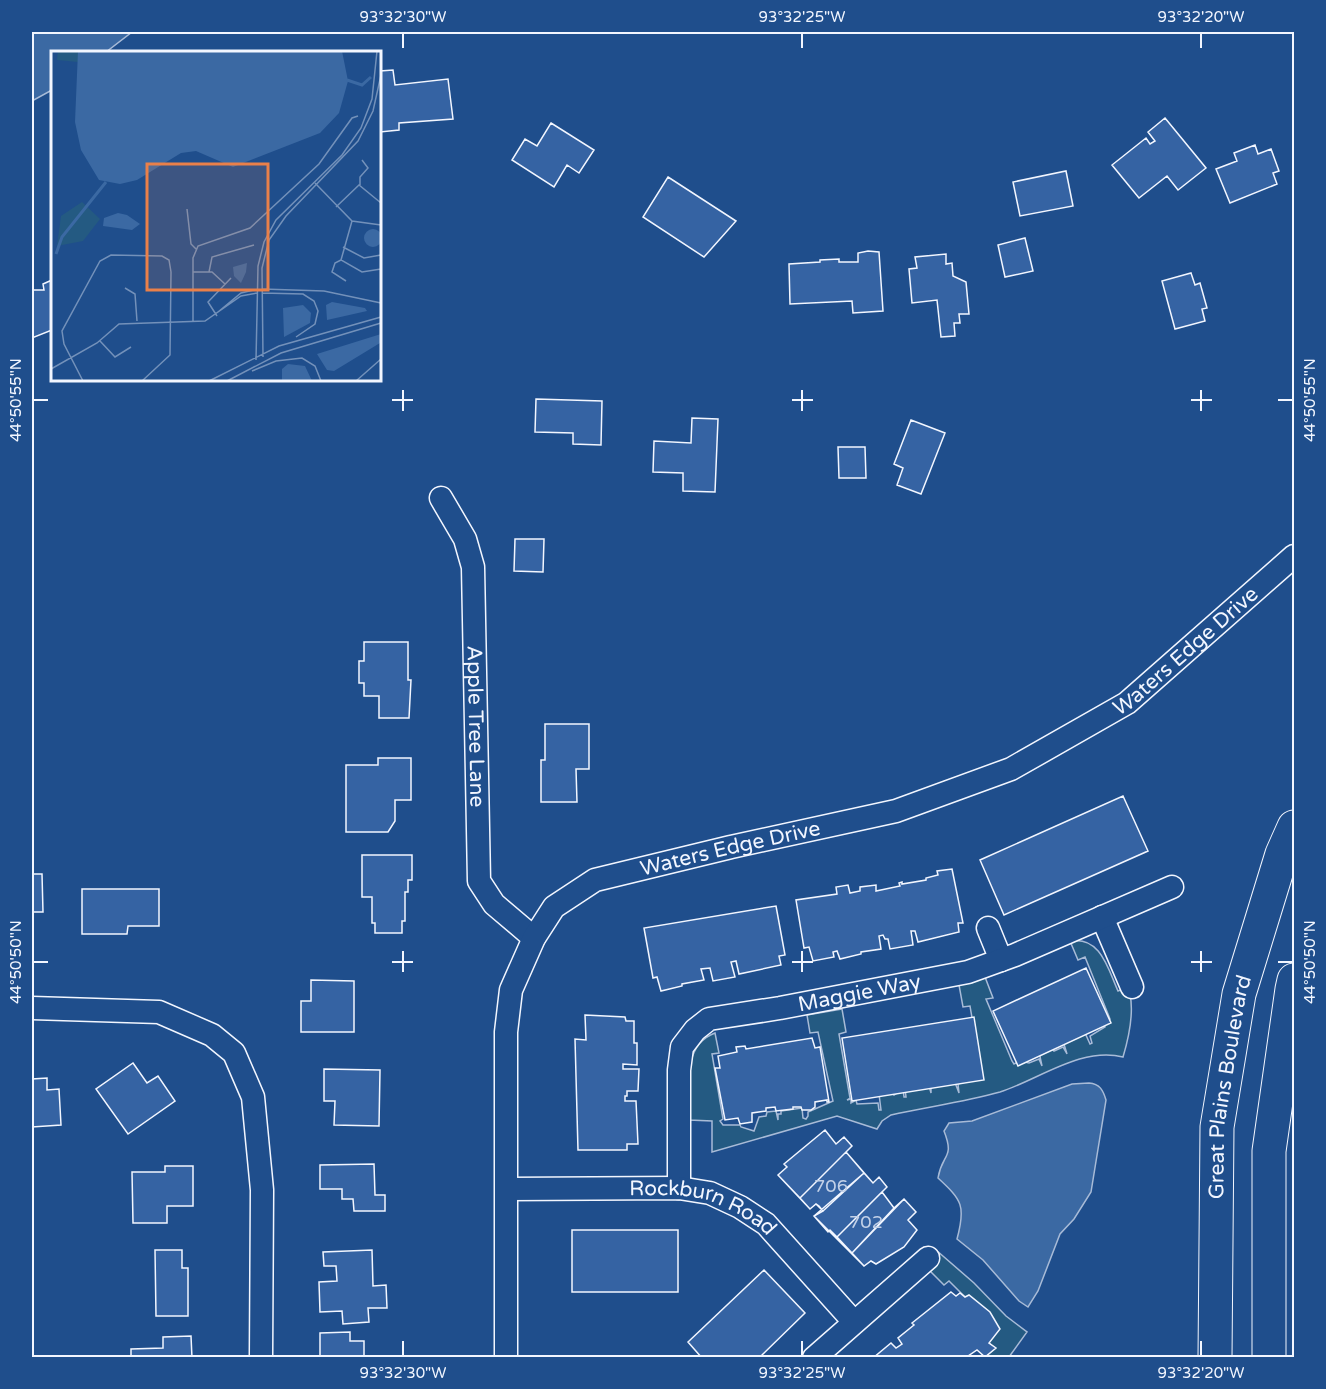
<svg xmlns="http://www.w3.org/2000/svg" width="1326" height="1389" font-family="'Varela Round',sans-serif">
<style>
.green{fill:#245a82;stroke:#a8bbd7;stroke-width:1.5}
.water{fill:#3b69a3;stroke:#a8bbd7;stroke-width:1.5}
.building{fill:#3563a3;stroke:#f2f6ff;stroke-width:1.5}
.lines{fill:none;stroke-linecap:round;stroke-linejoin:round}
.street-casing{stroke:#f2f6ff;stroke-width:25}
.primary-casing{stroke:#f2f6ff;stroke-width:35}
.street{stroke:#1f4e8c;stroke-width:22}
.primary{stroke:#1f4e8c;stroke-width:33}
.fence{stroke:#f2f6ff;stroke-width:1.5;stroke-dasharray:8 3;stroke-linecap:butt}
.ticks{fill:none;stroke:#f2f6ff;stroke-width:2}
.labels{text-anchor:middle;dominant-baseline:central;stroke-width:4.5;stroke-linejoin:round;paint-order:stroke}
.number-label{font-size:18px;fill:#c3d1e8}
.street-label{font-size:21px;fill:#f2f6ff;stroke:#1f4e8c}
.inset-river{fill:none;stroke:#3b69a3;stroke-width:3}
.inset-road{fill:none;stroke:#7391ba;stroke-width:1.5}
.view{fill:#ea8049;fill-opacity:0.15;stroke:#ea8049;stroke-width:3}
.inset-edge{fill:none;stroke:#f2f6ff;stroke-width:3}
.neatline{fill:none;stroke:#f2f6ff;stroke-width:2}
.ticks-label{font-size:15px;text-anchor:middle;fill:#f2f6ff}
</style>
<rect width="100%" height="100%" fill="#1f4e8c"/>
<!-- green -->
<path class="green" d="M1070,941C1101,936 1108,969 1118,991L1123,989L1130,994C1134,1014 1129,1037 1123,1057C1082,1046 1038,1080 1000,1092C964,1102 927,1107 891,1115L882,1121L877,1129L837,1116L712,1152V1121L689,1120C690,1091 680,1046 715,1033L719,1053L712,1054L723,1119L720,1121L723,1125H740L741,1127L754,1131L759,1117L766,1116L767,1112L776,1111L778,1120V1114H781V1111L802,1108L803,1118L806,1119L808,1116V1112L833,1101L818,1032L810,1033L807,1015L842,1009L846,1032L839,1034L850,1098L847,1100L851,1099V1103L856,1100L857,1104L878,1103L879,1110H881L879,1094L891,1093L894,1095L903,1089L904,1097H906L905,1088L928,1082L931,1093V1086L954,1080L959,1093L958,1084L982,1076L970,1006L963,1007L959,985L985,977L993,998L986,999L1012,1061L1014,1064L1020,1061L1029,1063L1039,1059L1042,1066L1039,1052L1052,1049L1054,1051L1063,1047L1067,1054L1063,1041L1085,1033L1090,1044L1092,1043L1090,1036L1105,1027L1103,1022L1110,1019L1085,957L1078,960Z
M936,1250L974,1283L1006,1316L1027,1332L1009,1357H985L995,1348L989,1343L965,1297L949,1281L944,1285L929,1270L938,1262L933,1257Z"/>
<!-- water -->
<path class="water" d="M32,32H132L106,52H52V90L32,101Z
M1089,1083C1100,1084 1103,1090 1106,1100L1091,1192L1074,1219L1060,1234L1038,1291L1028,1307L1019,1301L983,1260L957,1239C966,1206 962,1200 938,1178C942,1153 955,1159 944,1131L949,1123L972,1121L1072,1084Z"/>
<!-- building -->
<path class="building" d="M393,70L395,85L448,79L453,119L399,123V130L380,132V71Z
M1165,118L1206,168L1178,190L1167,176L1139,198L1112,165L1146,138L1150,144L1155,141L1148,132Z
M551,123L594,150L579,173L567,165L554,187L512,160L525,139L537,146Z
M1255,145L1258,154L1271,149L1279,171L1273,173L1277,184L1230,203L1216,169L1237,161L1234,153Z
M1066,171L1073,206L1020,216L1013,182Z
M668,177L736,221L704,257L643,217Z
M1025,238L1033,271L1005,277L998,245Z
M868,251L879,252L883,311L853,313L852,301L790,304L789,264L820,262V260L839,259V262H858V253Z
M946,254V264L952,263L953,276L966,282L969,314H959L960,323H954L955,336L941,337L937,300L912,303L909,269L917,268L915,257Z
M1191,273L1195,285L1200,283L1207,308L1202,309L1205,321L1175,329L1162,281Z
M52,280V330L32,338V290H44L43,284Z
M536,399L602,401L601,445L573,444V433L535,432Z
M692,418L718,419L715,492L683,491V473L653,472L654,441L691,443Z
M911,420L945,433L921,494L897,485L903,468L894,464Z
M838,447H865L866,478H839Z
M515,539H544L543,572L514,571Z
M364,642H408V680H411L409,718H379V696H364V683H359V661H364Z
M545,724H589V769H576L577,802H541V760H545Z
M378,758H411V800H395V821L388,832H346V765H378Z
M1123,796L1148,851L1004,915L980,860Z
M362,855H412V880H408V892H405V921H402V933H375V923H372V897H362Z
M952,869L963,923H958L959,932L918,942L915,931H911L913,945L890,949L888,939H885L883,935L879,936L881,949L861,952V954L840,959L837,951L833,952L834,957L813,961L809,947L804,948L796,900L837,894L836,887L848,885L850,893L860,891V887L876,885V891L900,886L899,883L902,882V884L926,880V878L938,875L937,871Z
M32,874H42L43,912H32Z
M82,889H159V926H128L127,934H82Z
M776,906L785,955L779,956L781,965L739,974L736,961L731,962L735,977L713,981L710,968L701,969L704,980L682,984V986L661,991L657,977L653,978L644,928Z
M1086,968L1111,1023L1018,1066L993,1011Z
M311,980L354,981V1032H301V1001H311Z
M585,1015L625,1017L626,1021H634V1043H637V1065L623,1064V1069H639L638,1091H627V1096H625V1101H636L638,1144H627V1150H578L575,1039L586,1040Z
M974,1017L984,1080L852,1101L842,1038Z
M812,1038L815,1048L820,1047L829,1102H827V1100L815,1102V1107L811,1110H802L801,1107H793V1109L776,1111L775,1107L766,1108V1111L752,1113V1122L740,1124L738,1118L725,1120L715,1068H720L718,1056L737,1052L736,1047L745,1046L746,1049Z
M133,1063L147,1083L158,1076L175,1101L128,1134L96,1089Z
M324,1069L380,1070L379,1126L334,1125L335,1101H324Z
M47,1078V1090L59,1089L61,1125L32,1127V1079Z
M825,1130L836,1144L844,1137L852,1146L846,1152L873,1183L879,1177L887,1187L882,1192L894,1208L904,1199L916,1212L908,1220L917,1230L904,1247L876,1264L871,1261L864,1266L814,1216L823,1211L819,1206L816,1204L810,1209L778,1175L787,1167L784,1164Z
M825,1130L836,1144L844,1137L852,1146L800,1198L778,1175L787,1167L784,1164Z
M846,1152L864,1173L823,1211L816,1204L810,1209L800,1198Z
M374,1164L375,1195H385V1211H354L353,1199H342V1189H320V1165Z
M165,1166H193V1206H167V1223H133L132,1172H165Z
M864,1173L873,1183L879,1177L887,1187L837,1237L830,1230L828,1232L814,1216Z
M882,1192L894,1208L852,1253L837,1237Z
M904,1199L916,1212L908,1220L917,1230L904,1247L876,1264L871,1261L864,1266L852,1253Z
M572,1230H678V1292H572Z
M155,1250H182V1268H188V1316H156Z
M372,1250L373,1286L386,1285L387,1308H368L369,1322L343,1324L342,1311L320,1312L319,1282L337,1281L336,1266H324L323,1252Z
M764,1270L805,1313L759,1358H702L688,1342Z
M951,1292L956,1296L960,1293L965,1297L969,1295L990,1312L1000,1329L989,1343L996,1348L985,1357L977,1350L965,1358H873L891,1343L896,1348L902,1344L898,1338L914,1325L912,1323Z
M350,1332V1341H364V1358H320V1333Z
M191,1336L192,1358H131V1349L163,1348V1337Z"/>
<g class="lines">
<defs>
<g id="street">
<path id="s1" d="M441,498L465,539L473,567L479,881L494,904L534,938"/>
<path d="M1102,917L1132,987"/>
<path d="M988,928L1001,960"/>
<path d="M32,1008L159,1012L212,1035L234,1053L253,1097L262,1190L261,1358"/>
<path id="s2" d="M679,1188V1070L682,1047L695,1030L709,1019L780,1008L968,972L1015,955L1172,887"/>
<path id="s3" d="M507,1189L679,1188L710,1193L740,1207L766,1224L854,1322"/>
<path id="s4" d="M506,1358V1032L511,990L534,938L554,907L595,880L731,847L896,811L1011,769L1127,703L1294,556"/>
<path d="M814,1358L928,1258"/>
</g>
<g id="primary">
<path id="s5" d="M1215,1358L1217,1127L1239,994L1282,854L1294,827"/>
<path d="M1269,1358V1151L1292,989L1294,980"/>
</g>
</defs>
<!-- street casing -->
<use href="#street" class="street-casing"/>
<!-- primary casing -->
<use href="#primary" class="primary-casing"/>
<!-- street -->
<use href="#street" class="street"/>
<!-- primary -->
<use href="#primary" class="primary"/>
<!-- fence -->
<path class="fence" d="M979,1356L980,1358"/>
</g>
<!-- ticks -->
<path class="ticks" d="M403,33V48M802,33V48M1201,33V48M403,390V411M802,390V411M1201,390V411M33,400H48M392,400H413M792,400H813M1191,400H1212M1278,400H1293M403,951V972M802,951V972M1201,951V972M33,962H48M392,962H413M792,962H813M1191,962H1212M1278,962H1293M403,1341V1356M802,1341V1356M1201,1341V1356"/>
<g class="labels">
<!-- number labels -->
<g class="number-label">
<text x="831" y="1186">706</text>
<text x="866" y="1222">702</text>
</g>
<!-- street labels -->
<g class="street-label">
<text stroke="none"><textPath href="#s4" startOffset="1154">Waters Edge Drive</textPath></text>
<text stroke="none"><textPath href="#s1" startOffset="236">Apple Tree Lane</textPath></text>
<text stroke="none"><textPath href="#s4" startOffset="650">Waters Edge Drive</textPath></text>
<text stroke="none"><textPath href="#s2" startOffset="333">Maggie Way</textPath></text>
<text stroke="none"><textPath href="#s5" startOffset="272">Great Plains Boulevard</textPath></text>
<text stroke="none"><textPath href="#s3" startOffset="200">Rockburn Road</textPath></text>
</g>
</g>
<!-- overview -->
<g transform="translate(51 51)">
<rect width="330" height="330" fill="#1f4e8c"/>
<path d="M7,0H27V11L6,9ZM31,151L49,168L32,190L6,195L10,165Z" fill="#245a82"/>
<path d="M27,0H291L297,30L288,62L269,82L182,116L145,100L130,102L86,129L69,133L48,129L30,99L24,71ZM67,162L76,164L89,173L81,179L52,175L53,167ZM313 187a9 9 0 1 1 18 0a9 9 0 1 1-18 0ZM196,212L195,221L190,232L183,225L182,216ZM281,251L314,257L316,260L276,269L275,254ZM252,254L260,262L259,272L233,286L232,257ZM330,283L329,292L283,320L276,319L266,303ZM237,313L254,315L261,330H231V318Z" fill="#3b69a3"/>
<path class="inset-river" d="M296,29L311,34L320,26M5,203L11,186L55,131"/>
<path class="inset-road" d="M264,132L301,170L330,174M309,134V126L317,117L311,109M285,156L308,134L330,152M136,158L140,193L145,198M301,170L290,209L311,221L330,218M292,196L313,207L330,204M290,209L284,212L281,221L295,230M142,221H161L174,233M158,221L161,206L203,194M74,237L84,243L86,270M211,238L273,240L330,252M211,242L252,243L263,250L267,260L264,273L245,286M167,261L190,242L207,238M166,265L157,251L180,227M142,270V207L147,195L199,177L268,113L301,67L307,65M49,290L64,306L80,296M212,306L211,217L218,189L235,165L307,90L322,60L330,24M205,309L207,215L213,191L225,169L291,104L310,77L321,48L326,0M0,318L46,292L68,273L154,270L190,245L206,242M201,320L225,310L251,307L264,315L270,330M32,330L13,293L11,280L49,210L60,204L111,205L118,209L120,221L119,304L91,330M158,330L228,295L330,266M176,330L230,302L330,272M305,330L330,308"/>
<path class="view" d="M96,113H217V239H96Z"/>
<rect width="330" height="330" class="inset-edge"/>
</g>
<!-- border -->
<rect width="1326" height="1389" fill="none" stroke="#1f4e8c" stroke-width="66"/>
<rect x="33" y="33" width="1260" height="1323" class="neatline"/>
<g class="ticks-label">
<text x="403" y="22">93°32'30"W</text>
<text x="802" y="22">93°32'25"W</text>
<text x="1201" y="22">93°32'20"W</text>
<text transform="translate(16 400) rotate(-90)" y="5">44°50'55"N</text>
<text transform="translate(1310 400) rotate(-90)" y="5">44°50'55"N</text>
<text transform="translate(16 962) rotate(-90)" y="5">44°50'50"N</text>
<text transform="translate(1310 962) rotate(-90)" y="5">44°50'50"N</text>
<text x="403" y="1378">93°32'30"W</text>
<text x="802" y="1378">93°32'25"W</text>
<text x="1201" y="1378">93°32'20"W</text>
</g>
</svg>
